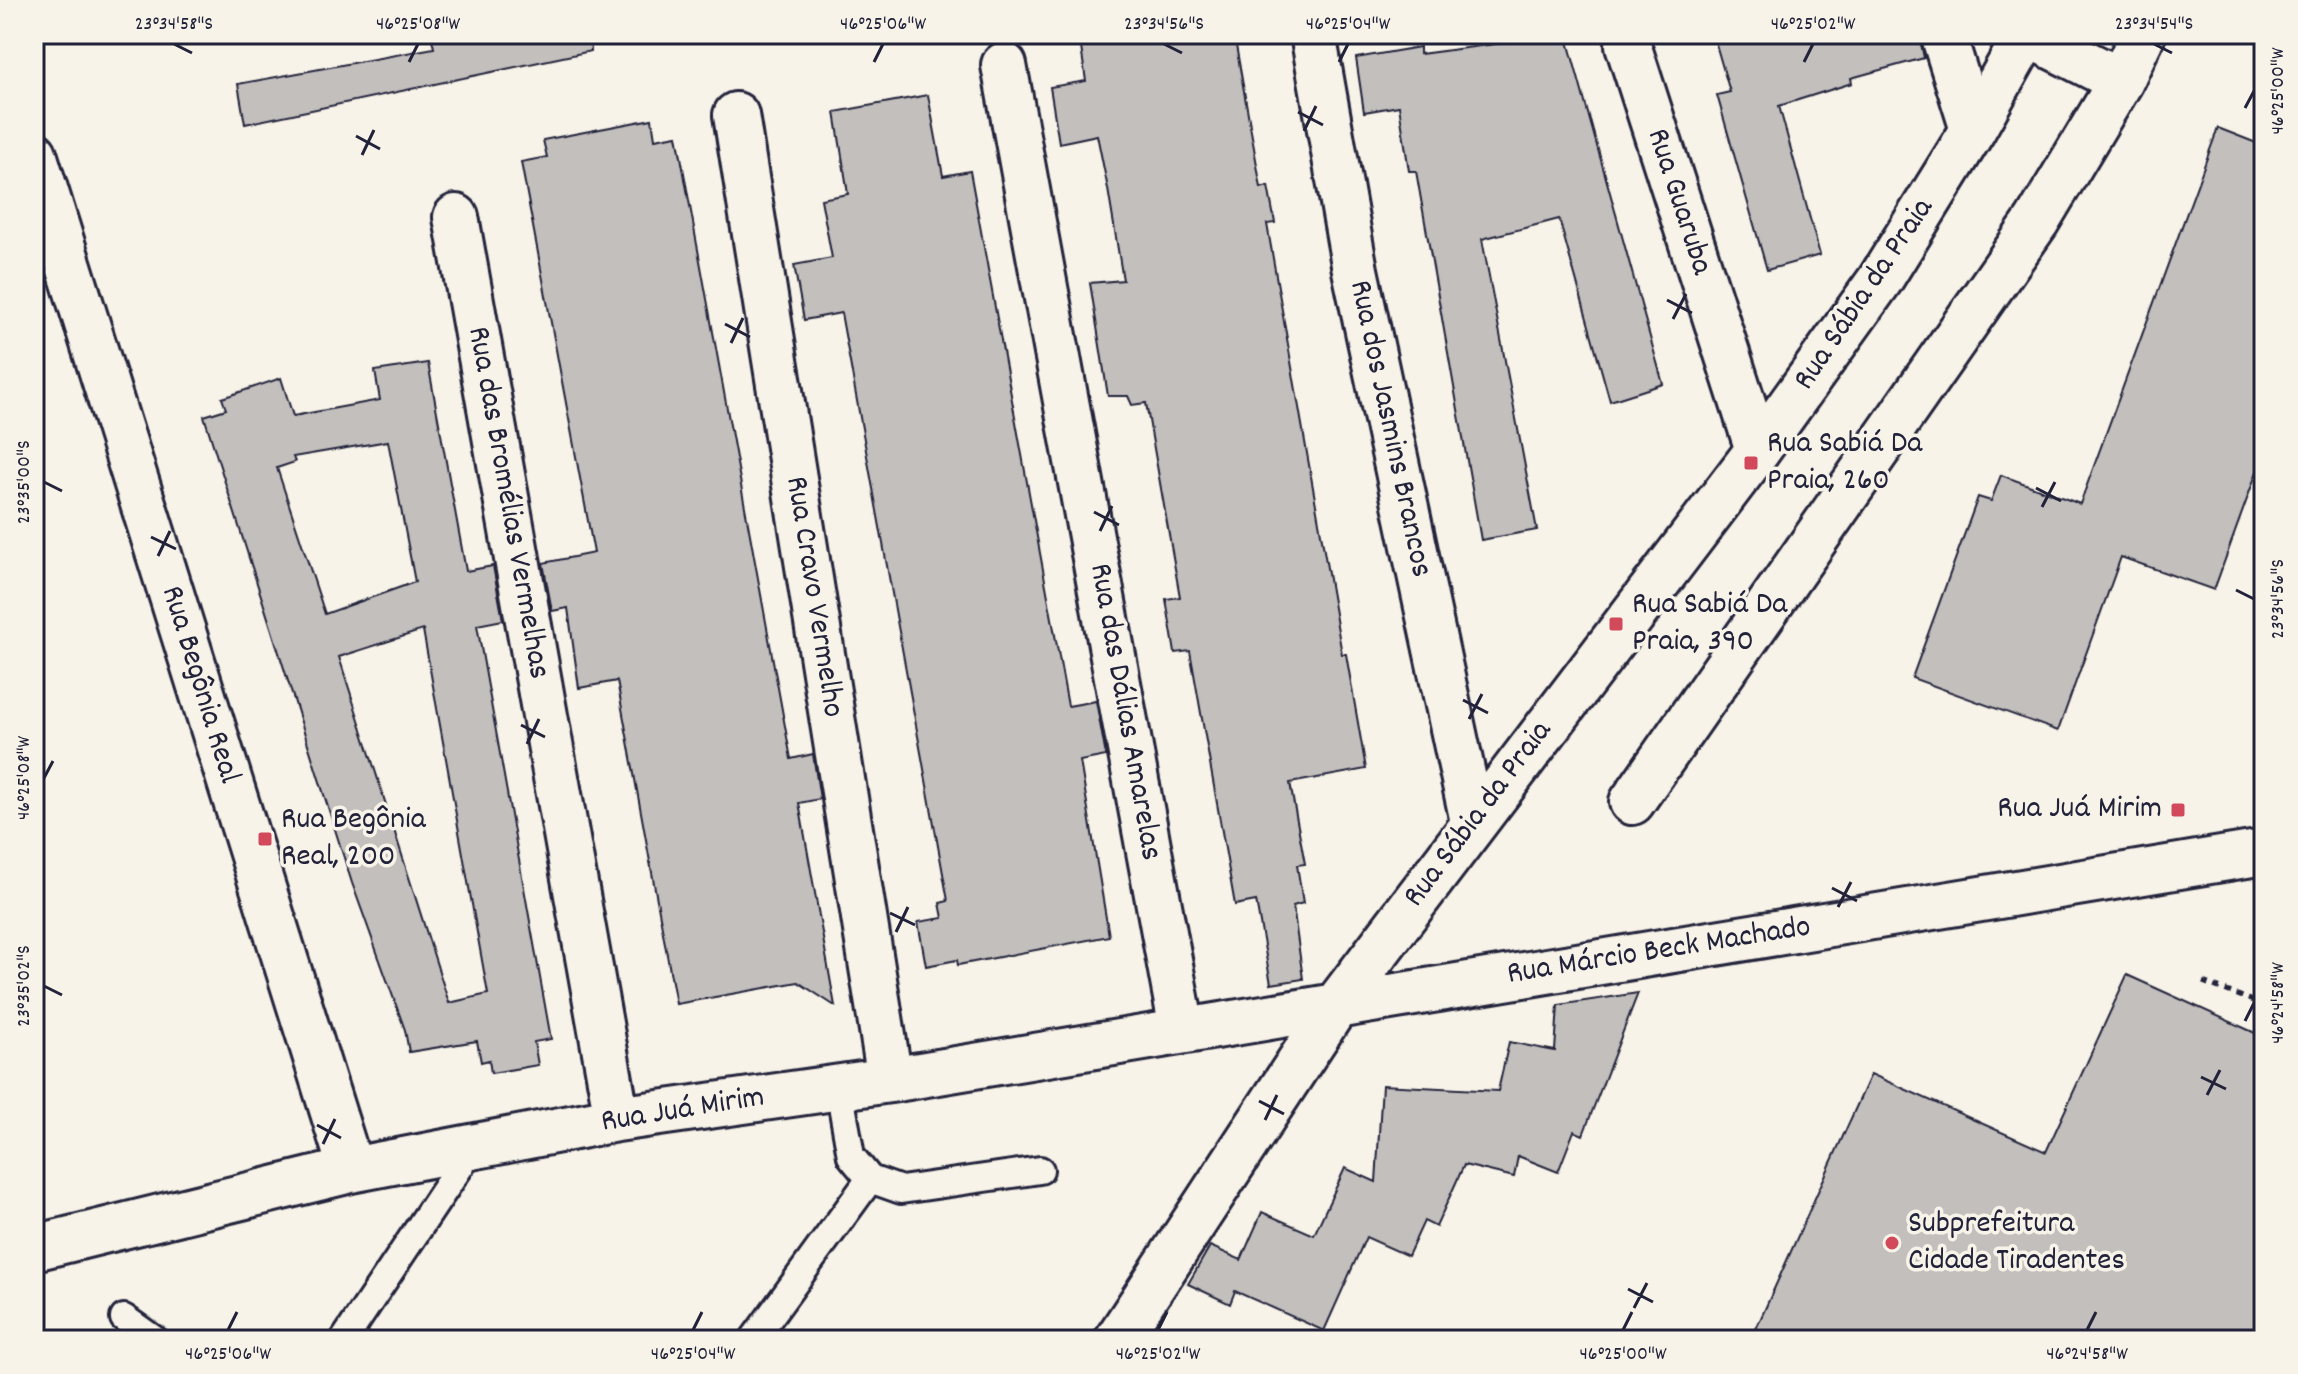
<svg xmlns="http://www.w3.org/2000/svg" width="2298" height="1374" font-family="Dekko,sans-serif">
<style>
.building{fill:#c2bfbd;stroke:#22223b;stroke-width:2;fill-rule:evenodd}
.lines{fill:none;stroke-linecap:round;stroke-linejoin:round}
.service-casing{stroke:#22223b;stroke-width:32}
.minor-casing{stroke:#22223b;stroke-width:50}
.path{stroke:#22223b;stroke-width:5;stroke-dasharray:6 6;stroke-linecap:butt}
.service{stroke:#f7f3e8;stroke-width:26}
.minor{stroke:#f7f3e8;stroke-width:44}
.ticks{fill:none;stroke:#22223b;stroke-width:3}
.poi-dot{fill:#d1495b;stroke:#f7f3e8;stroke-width:3}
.labels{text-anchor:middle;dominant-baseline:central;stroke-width:7;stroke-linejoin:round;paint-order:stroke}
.street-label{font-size:32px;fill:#22223b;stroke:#f7f3e8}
.poi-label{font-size:32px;fill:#22223b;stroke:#f7f3e8;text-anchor:start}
.neatline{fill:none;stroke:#22223b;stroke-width:3}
.ticks-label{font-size:20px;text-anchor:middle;fill:#22223b}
</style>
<rect width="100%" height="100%" fill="#f7f3e8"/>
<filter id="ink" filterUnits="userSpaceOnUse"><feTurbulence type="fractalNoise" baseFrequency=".0125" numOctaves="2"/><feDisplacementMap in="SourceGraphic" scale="16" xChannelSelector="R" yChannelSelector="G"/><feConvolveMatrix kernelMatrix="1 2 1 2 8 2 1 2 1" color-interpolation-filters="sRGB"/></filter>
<g filter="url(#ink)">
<!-- building -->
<path class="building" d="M458,34H589L591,51L245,124L238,84L434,48L432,39Z
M1079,34H1234L1261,188L1268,186L1275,223L1267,224L1342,654H1346L1366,769L1290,783L1305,864L1297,865L1303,903L1293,906L1303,979L1271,984L1256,901L1235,905L1190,651L1175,653L1166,599L1180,597L1146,403L1132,405L1128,396H1108L1090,283L1123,280L1108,189L1097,135L1059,143L1050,87L1086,81Z
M1509,34H1566L1663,384L1610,401L1559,219L1482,239L1537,530L1481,540L1416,171H1409L1399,106L1364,112L1356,58L1420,47V54L1511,42Z
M1713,34H1919L1924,58L1851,78L1852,83L1779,106L1820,255L1767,270L1717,95L1730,92Z
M928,95L943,176L970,171L1068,706L1096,701L1106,756L1080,761L1109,936L958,965L957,960L926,966L918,922L943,918L940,903L948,901L841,313L804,320L794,265L832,258L821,199L848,194L835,112Z
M652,119L655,139L677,135L791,759L813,754L820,799L799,803L835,1006L798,982L676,1004L617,681L579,688L568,608L552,611L543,563L594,553L521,162L547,157L543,140Z
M2218,128L2264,146V452L2214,590L2121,557L2058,731L1912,678L1978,497L1991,501L2001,475L2080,504Z
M428,363L466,571L493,566L503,620L477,625L551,1039L534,1042L538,1065L491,1073L489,1060L481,1062L477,1041L409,1052L405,1030L352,883L204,416L226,409L222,398L281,378L293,416L380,400L375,371ZM388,441L415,582L325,614L277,468L295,462L293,457ZM423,630L488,994L449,1003L339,657Z
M2127,975L2264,1037V1340H1751L1871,1074L2046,1152Z
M1638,993L1583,1135L1574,1131L1558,1172L1518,1156L1514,1177L1464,1165L1436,1227L1424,1221L1408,1256L1366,1237L1324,1331L1235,1291L1230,1304L1188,1284L1210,1246L1241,1260L1262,1212L1314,1235L1345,1168L1376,1182L1382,1085L1498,1091L1509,1042L1555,1051L1558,1005Z"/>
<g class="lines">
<defs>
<path id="service" d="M839,1088L851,1156L870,1179L901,1190L1040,1170
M124,1318L155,1340
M344,1340L473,1147
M753,1340L870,1179"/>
<path id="minor" d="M1313,34L1355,270L1473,822
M1943,34L1973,130
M2027,34L2121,81
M1628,45L1758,450
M1004,65L1182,1030
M736,115L890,1080
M34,154L351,1170
M456,217L617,1119
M1632,802L2037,221L2121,81L2143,34
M34,1248L351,1170L617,1119L890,1080L2264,852
M1117,1340L1338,1003L1758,450L1880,280L1973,130L2027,34"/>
</defs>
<!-- service casing -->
<use href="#service" class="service-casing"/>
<!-- minor casing -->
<use href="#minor" class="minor-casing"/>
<!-- path -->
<path class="path" d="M2203,982L2264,1005"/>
<!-- service -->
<use href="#service" class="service"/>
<!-- minor -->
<use href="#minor" class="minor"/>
</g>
</g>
<!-- ticks -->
<path class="ticks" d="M174,44L192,53M1164,44L1182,53M2154,44L2172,53M409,62L418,44M874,62L883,44M1339,62L1348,44M1804,62L1813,44M2245,108L2254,91M1298,112L1323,125M1304,131L1316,106M356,136L380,149M362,155L374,130M1667,300L1692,313M1673,319L1686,294M725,324L750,337M731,343L743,318M44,482L62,491M2036,488L2061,501M2042,507L2055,482M1094,512L1119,525M1100,531L1112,506M151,537L176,549M158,556L170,531M2236,590L2254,599M1463,700L1488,713M1469,719L1482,694M521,725L545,737M527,744L539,719M44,778L53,761M1832,888L1857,901M1838,907L1851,882M890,913L915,925M896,932L908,907M44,986L62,995M2245,1021L2254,1003M2201,1077L2226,1089M2207,1095L2220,1070M1259,1101L1284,1114M1265,1120L1277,1095M317,1125L341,1138M323,1144L335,1119M1628,1289L1653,1302M1634,1308L1647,1283M228,1330L237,1312M693,1330L702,1312M1158,1330L1167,1312M1623,1330L1632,1312M2087,1330L2096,1312"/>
<!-- markers -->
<g class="poi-dot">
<rect x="1743" y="455" width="16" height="16" rx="4"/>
<rect x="1608" y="616" width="16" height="16" rx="4"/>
<rect x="2170" y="802" width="16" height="16" rx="4"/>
<rect x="257" y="831" width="16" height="16" rx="4"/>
<circle cx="1892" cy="1243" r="8"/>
</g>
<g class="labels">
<!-- street labels -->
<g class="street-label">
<text transform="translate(1678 202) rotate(72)">Rua Guaruba</text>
<text transform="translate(1865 295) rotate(-56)">Rua Sábia da Praia</text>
<text transform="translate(1389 429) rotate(78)">Rua dos Jasmins Brancos</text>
<text transform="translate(507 503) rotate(80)">Rua das Bromélias Vermelhas</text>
<text transform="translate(813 597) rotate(81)">Rua Cravo Vermelho</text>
<text transform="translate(199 685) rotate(73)">Rua Begônia Real</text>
<text transform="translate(1124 712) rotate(80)">Rua das Dálias Amarelas</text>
<text transform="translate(1479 815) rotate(-53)">Rua Sábia da Praia</text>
<text transform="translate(1659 952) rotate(-9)">Rua Márcio Beck Machado</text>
<text transform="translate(683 1111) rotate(-9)">Rua Juá Mirim</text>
</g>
<!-- poi labels -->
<g class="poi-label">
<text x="1767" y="445">Rua Sabiá Da<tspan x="1767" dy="37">Praia, 260</tspan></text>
<text x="1632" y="606">Rua Sabiá Da<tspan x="1632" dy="37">Praia, 390</tspan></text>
<text x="2162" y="810" text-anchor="end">Rua Juá Mirim</text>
<text x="281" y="821">Rua Begônia<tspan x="281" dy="37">Real, 200</tspan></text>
<text x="1908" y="1225">Subprefeitura<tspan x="1908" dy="37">Cidade Tiradentes</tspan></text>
</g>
</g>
<!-- margin -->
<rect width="2298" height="1374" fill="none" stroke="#f7f3e8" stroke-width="88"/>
<rect x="44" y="44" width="2210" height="1286" class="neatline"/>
<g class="ticks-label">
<text x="174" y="29">23°34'58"S</text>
<text x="418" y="29">46°25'08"W</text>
<text x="883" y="29">46°25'06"W</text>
<text x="1164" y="29">23°34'56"S</text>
<text x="1348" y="29">46°25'04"W</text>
<text x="1813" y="29">46°25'02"W</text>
<text x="2154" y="29">23°34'54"S</text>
<text transform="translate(2276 91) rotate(-90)" y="7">46°25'00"W</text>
<text transform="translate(22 482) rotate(-90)" y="7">23°35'00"S</text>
<text transform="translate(2276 599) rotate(-90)" y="7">23°34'56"S</text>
<text transform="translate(22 778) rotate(-90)" y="7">46°25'08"W</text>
<text transform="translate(22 986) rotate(-90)" y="7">23°35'02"S</text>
<text transform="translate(2276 1003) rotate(-90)" y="7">46°24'58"W</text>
<text x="228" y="1359">46°25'06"W</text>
<text x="693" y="1359">46°25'04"W</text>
<text x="1158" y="1359">46°25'02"W</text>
<text x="1623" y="1359">46°25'00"W</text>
<text x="2087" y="1359">46°24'58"W</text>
</g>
</svg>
